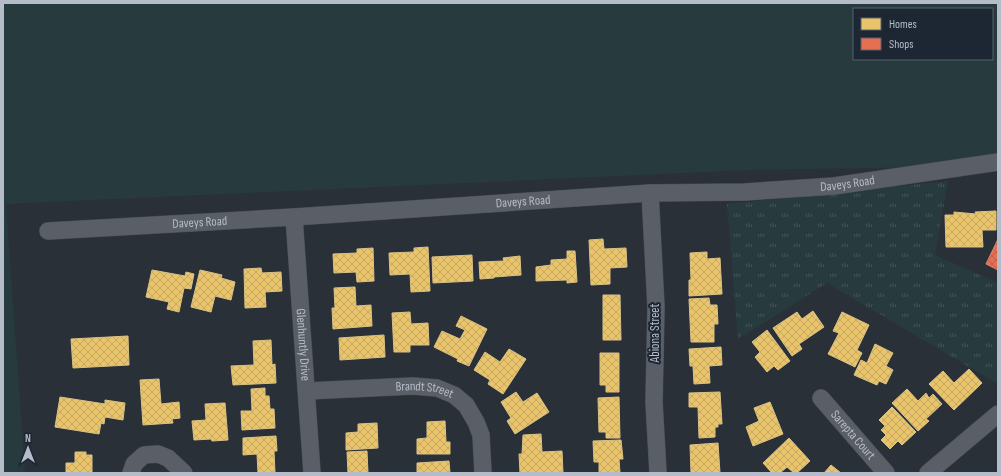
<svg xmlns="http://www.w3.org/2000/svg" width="1001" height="476" font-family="'Sofia Sans Condensed',sans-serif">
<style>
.grass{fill:#273a3e;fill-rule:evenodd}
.park{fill:url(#park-tufts)}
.homes{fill:url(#homes-cross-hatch);stroke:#d9c286}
.shops{fill:url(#shops-cross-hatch);stroke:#d88675}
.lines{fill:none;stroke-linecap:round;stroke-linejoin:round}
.street-casing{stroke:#484c53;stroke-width:18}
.street{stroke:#5a5e66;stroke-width:17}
.labels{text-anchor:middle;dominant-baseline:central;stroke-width:4;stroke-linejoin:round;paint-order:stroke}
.street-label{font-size:13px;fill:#b4bcc9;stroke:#1d2633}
</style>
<defs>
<pattern id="park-tufts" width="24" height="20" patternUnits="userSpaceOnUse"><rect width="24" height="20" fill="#273a3e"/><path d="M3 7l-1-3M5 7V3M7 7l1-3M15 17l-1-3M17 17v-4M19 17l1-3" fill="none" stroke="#445559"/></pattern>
<pattern id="homes-cross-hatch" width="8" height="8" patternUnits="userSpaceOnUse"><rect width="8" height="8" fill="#e9c46a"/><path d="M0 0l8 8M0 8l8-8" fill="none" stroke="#c5a861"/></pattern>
<pattern id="shops-cross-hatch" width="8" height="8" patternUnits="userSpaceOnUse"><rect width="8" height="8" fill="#e76f51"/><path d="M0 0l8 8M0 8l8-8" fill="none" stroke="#bb614c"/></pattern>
</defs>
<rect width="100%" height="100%" fill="#2a3038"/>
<!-- grass -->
<path class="grass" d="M3,3H998V166L751,170L6,204L25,473H3ZM854,9H992V59H854Z"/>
<!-- park -->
<path class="park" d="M948,181L935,255L998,283V384L827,283L738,339L727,204Z"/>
<!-- homes -->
<path class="homes" d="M996,211V230H982L983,247H946L945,215H954V212L976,214L975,212Z
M603,239L604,249L626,248L627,267L610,268V284L591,285L589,240Z
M428,247L430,291L411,292L410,274L390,275L389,253L414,252V248Z
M373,248L374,281L357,282L356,272L334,273L333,254L357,253V249Z
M567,251H575L577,282L567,283V280L536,281V267L551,265V260L567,259Z
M707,252V259L720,258L722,294L689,296V280H691L690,253Z
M472,255L473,281L433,283L432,257Z
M520,256L521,275L494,277V278L480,279L479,262L504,261L503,258Z
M261,268L262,273L281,272L282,291L265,292L266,307L245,308L244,269Z
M152,270L185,276L186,272L194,274L191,289L184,288L179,312L167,309L169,302L146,297Z
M200,270L222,275L221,278L235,282L231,300L215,296L211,312L191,307Z
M355,287L356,306L371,305L372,326L333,329L332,308H335L334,288Z
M603,295H620L621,340H603Z
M709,298L710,305H717L718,324H714V342H691L689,299Z
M813,311L824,327L799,344L802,349L792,356L773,328L797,312L802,319Z
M410,312L411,324L428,323L429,345H410V352H394L392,313Z
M842,312L869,325L857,350L862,353L855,367L828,354L839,333L833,331Z
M461,316L487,329L469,366L457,361L458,359L434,347L442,331L460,339L465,330L456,326Z
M767,330L790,361L778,370L774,366L767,372L755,357L760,352L752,342Z
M384,335L385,357L340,360L339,338Z
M128,336L129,365L73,368L71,339Z
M271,340L272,365L275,364L276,383L233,385L231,366L254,365L253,341Z
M875,344L893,353L886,366L893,370L886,384L879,381L877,385L854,375L861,360L867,363Z
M721,347L722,365L709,366L710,383L694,384L693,366H690L689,349Z
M509,349L526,359L503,394L488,384L490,380L474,370L485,352L500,362Z
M600,353H619V392H606V385H600Z
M969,369L982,383L954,410L929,384L943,371L954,383Z
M159,379L161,404L179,402L180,418L172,419L173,423L143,425L140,380Z
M265,388V396H269L270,409H274L275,428L242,430L241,411H252L251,389Z
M907,389L918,401L926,393L929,398L933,394L942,404L926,419L929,421L918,431L892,403Z
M516,392L523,402L537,393L549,412L515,434L507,421L511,418L501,402Z
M720,392L722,424H718V427H715V437L699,438L698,407H689V393Z
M60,397L105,404V400L125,403L123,420L105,417L104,424L101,423L99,434L55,427Z
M619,397L620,438H606V432H599L598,398Z
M770,402L783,434L753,446L746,427L759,421L754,408Z
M225,403L228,440L212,441L211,439L194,440L192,421L206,420L205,404Z
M892,407L916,432L902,445L898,441L890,449L881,440L886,435L881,430L885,426L879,420Z
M445,421L446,442H450V454H417V439L427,438V422Z
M377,423L378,448L346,450V433L358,432V424Z
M541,434L542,452L562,451L563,473H520L519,454H522L523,435Z
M276,436L277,451H274L275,473H258L257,454L243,455V438Z
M789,438L810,461L797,473H794L787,467L780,473H772L763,463Z
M621,440L623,459H619L620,473H599V462H594L593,441Z
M718,443L720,473H691L690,445Z
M367,451L368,473H348L347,452Z
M75,452H86V455H92V473H66V463H75Z
M449,461L450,473H417V463Z
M831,465L841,473H824Z"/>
<!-- shops -->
<path class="shops" d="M998,239V270L986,264Z"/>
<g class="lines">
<defs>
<g id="street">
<path d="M650,193L656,307L654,402L658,473"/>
<path id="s1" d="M294,217L312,473"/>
<path id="s2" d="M48,231L294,217L650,193L745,192L834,186L998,162"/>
<path id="s3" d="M307,391L413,386L437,388L454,395L466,405L476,422L481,435L483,473"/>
<path id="s4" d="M821,398L886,473"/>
<path d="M131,473L134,464L144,455L158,454L168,458L184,473"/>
<path d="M928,473L998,414"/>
</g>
</defs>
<!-- street casing -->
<use href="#street" class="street-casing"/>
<!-- street -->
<use href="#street" class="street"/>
</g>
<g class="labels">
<!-- street labels -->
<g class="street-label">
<text stroke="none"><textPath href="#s2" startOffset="801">Daveys Road</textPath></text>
<text stroke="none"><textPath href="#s2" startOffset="476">Daveys Road</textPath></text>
<text stroke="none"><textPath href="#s2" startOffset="152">Daveys Road</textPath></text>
<text transform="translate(655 333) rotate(-90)">Abiona Street</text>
<text stroke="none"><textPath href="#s1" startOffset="128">Glenhuntly Drive</textPath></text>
<text stroke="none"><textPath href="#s3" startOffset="118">Brandt Street</textPath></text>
<text stroke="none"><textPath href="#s4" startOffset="49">Sarepta Court</textPath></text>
</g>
</g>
<!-- border -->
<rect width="1001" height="476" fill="none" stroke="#b4bcc9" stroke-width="8"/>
<!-- legend -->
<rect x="853" y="8" width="140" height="52" fill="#1d2633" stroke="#59626f"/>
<rect x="861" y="18" width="20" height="12" fill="#e9c46a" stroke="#59626f"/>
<text x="889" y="28" font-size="12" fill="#b4bcc9">Homes</text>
<rect x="861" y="38" width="20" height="12" fill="#e76f51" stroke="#59626f"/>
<text x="889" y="48" font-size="12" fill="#b4bcc9">Shops</text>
<!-- north arrow -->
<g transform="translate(28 448)" stroke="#1d2633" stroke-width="3" paint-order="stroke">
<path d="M0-3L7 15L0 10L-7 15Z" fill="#b4bcc9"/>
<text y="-6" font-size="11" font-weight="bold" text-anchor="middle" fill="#b4bcc9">N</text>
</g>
</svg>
